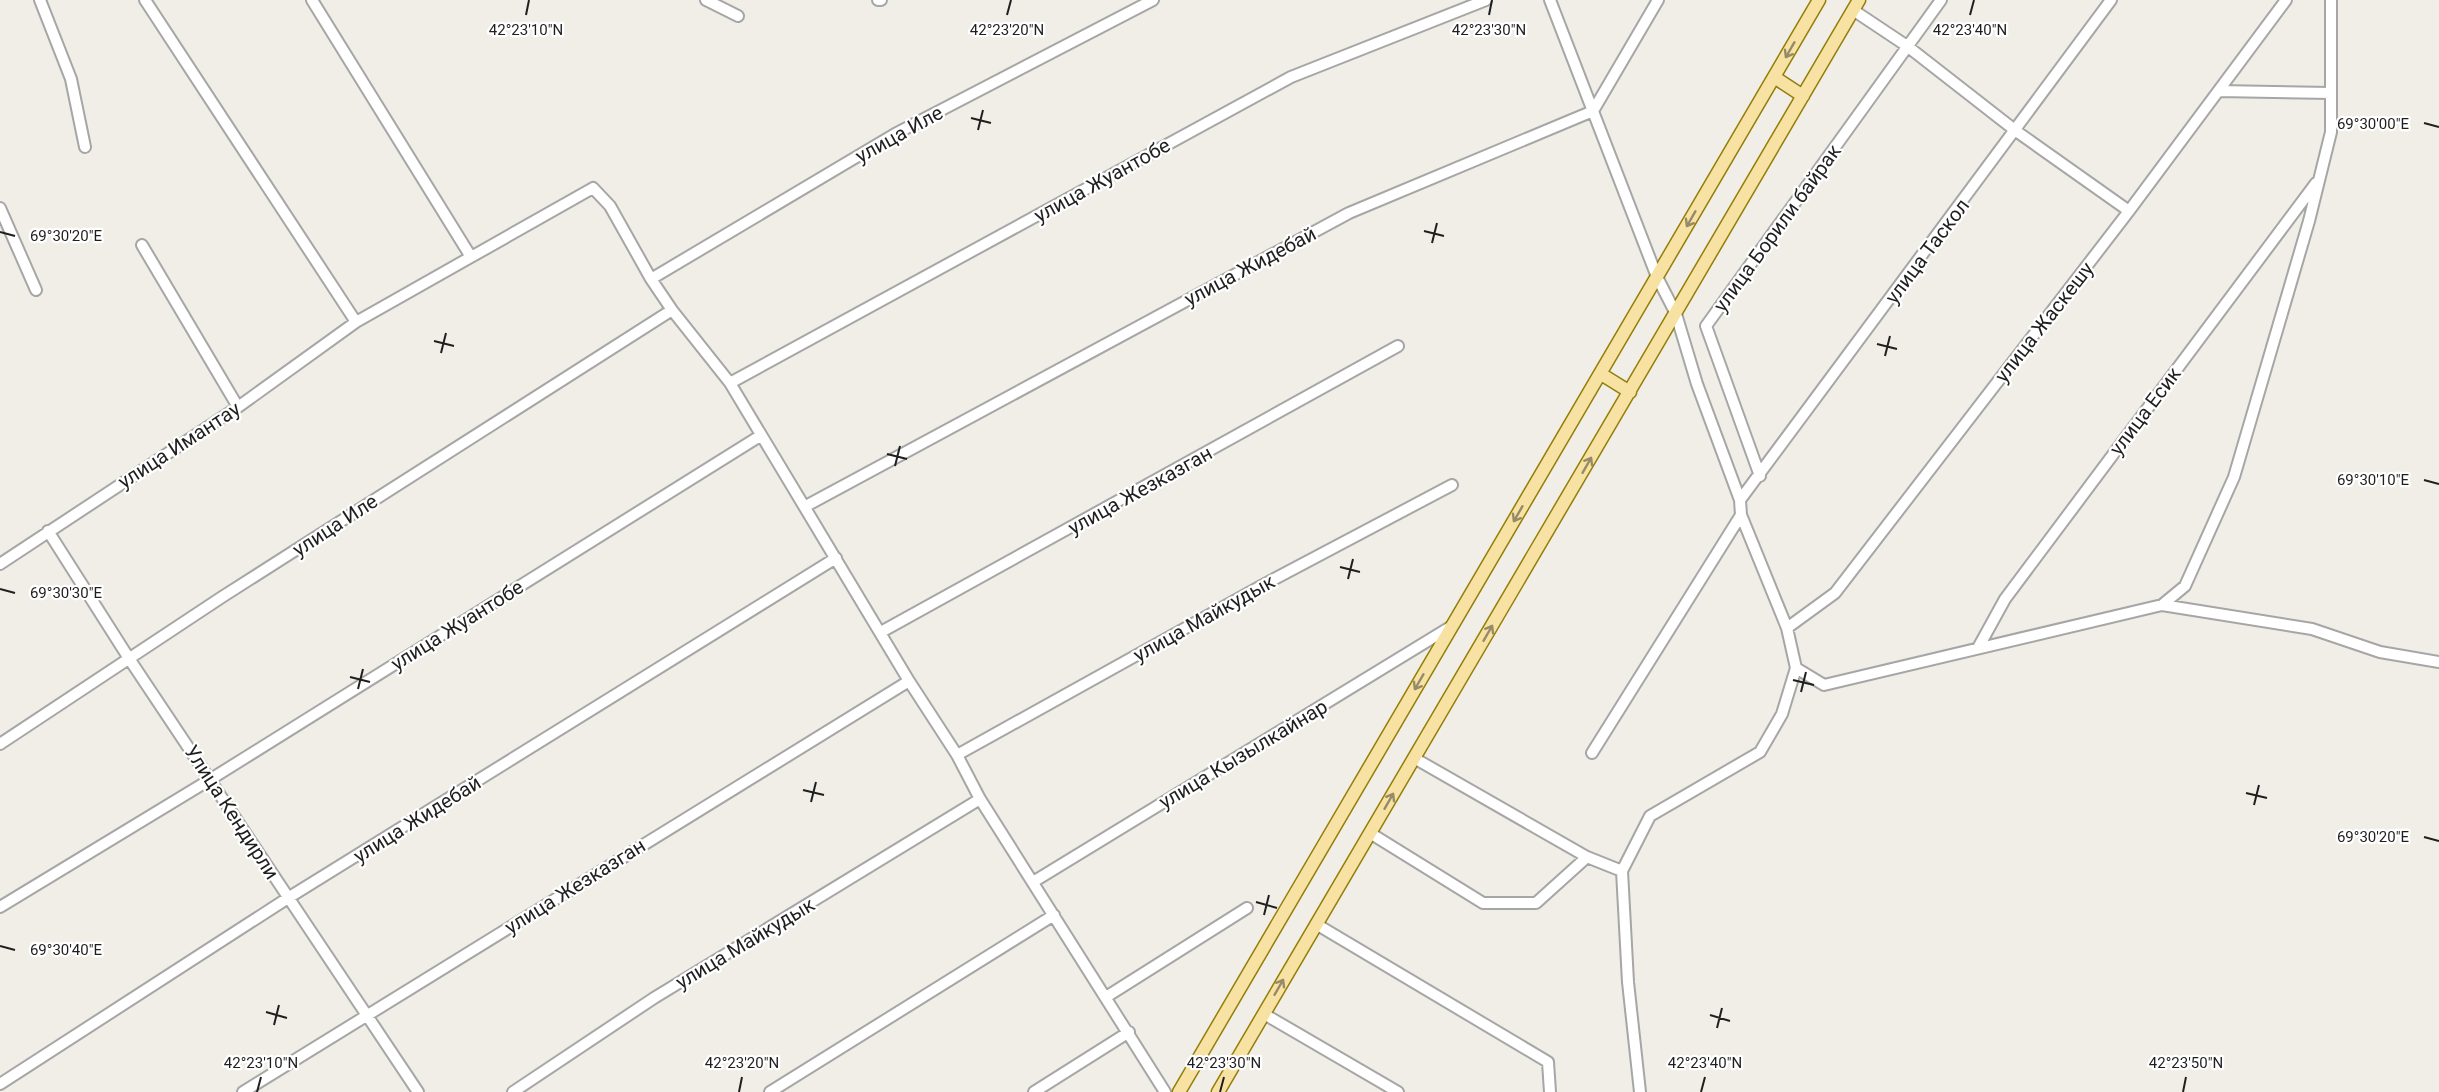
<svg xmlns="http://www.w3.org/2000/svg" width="2439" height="1092" font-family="Roboto,sans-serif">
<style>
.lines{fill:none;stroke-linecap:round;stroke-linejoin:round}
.minor-casing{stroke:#a6a6a6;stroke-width:14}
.major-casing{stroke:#937e07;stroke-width:15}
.minor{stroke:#fff;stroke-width:10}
.major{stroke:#f8e2a3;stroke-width:12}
.oneway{stroke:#968a68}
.ticks{fill:none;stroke:#1f1f1f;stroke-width:2}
.labels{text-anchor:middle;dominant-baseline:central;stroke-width:4.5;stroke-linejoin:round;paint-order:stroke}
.street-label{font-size:20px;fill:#1f1f1f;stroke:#fff}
.ticks-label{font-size:15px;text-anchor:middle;fill:#1f1f1f;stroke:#fff;stroke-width:4.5;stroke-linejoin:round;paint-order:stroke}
</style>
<rect width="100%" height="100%" fill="#f0eee6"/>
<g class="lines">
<defs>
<path id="minor" d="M40,0L71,79L85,147
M145,0L356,322L471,257
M312,0L471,257L593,188L610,206L651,279L672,310L730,383L909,681L957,755L980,799L1165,1092
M706,0L738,16
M878,0H881
M1550,0L1657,277L1676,314L1697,384L1740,500L1741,515L1787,628L1796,668L1824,685L2162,605L2185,586L2234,477L2309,221L2331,132V0
M1853,10L1907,46L2016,131L2129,211
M2219,91L2331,93
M0,208L36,290
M142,245L238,407
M651,279L895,134L1153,0
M730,383L1291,77L1486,0
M1760,476L1706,326L1941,0
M1740,500L2111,0
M806,506L1349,213L1593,111L1658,0
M48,531L130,660L418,1092
M0,564L238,407L356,322
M2162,605L2312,629L2380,652L2439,662
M1787,628L1835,593L2129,211L2286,0
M881,632L1398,346
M1978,648L2005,599L2316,183
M0,744L222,597L672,310
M1592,753L1741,515
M957,755L1261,586L1452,485
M1414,758L1587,857L1622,871
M1370,833L1483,903H1536L1587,857
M1033,882L1452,626
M0,907L211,779L760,436
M1316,924L1548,1062L1550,1092
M1106,997L1247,908
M1264,1014L1398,1092
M0,1084L288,898L836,558
M243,1092L909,681
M513,1092L654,998L980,799
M770,1092L1054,915
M1034,1092L1129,1032
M1640,1092L1628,982L1622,871L1650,816L1760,752L1782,714L1796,668"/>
<path id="major" d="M1774,77L1803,96
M1601,374L1630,392
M1179,1092L1819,0
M1218,1092L1859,0"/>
</defs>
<!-- minor casing -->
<use href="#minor" class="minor-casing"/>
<!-- major casing -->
<use href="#major" class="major-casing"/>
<!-- minor -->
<use href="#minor" class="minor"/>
<!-- major -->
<use href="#major" class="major"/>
</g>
<!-- one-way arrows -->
<defs><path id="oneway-shaft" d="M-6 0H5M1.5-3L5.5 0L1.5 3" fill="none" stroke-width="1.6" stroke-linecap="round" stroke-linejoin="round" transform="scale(1.5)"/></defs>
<g class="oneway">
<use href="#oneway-shaft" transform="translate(1790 50) rotate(120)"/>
<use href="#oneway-shaft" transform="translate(1691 219) rotate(120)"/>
<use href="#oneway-shaft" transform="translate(1587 465) rotate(-60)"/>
<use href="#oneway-shaft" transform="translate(1518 514) rotate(120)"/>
<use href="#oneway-shaft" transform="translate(1488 633) rotate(-60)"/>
<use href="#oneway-shaft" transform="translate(1419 682) rotate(120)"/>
<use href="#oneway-shaft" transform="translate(1389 801) rotate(-60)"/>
<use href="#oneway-shaft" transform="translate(1279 987) rotate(-60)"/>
</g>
<!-- ticks -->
<path class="ticks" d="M526,15L529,0M1007,15L1011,0M1489,15L1492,0M1970,15L1974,0M971,118L991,123M2424,123L2439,127M978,130L983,110M1424,231L1444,236M0,232L15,236M1432,243L1437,223M434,341L454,346M1877,344L1897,349M441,353L446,333M1885,356L1890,336M887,454L907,459M895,466L900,446M2424,480L2439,484M1340,567L1360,572M1348,579L1353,559M0,589L15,593M350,677L370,682M1793,680L1814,685M358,689L363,669M1801,692L1806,672M803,790L824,795M2246,793L2267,798M811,802L816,782M2254,805L2259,785M2424,837L2439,841M1256,902L1277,908M1264,915L1269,895M0,946L15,950M266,1012L287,1018M1710,1015L1730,1021M274,1025L279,1005M1717,1028L1722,1008M257,1092L261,1077M739,1092L742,1077M1220,1092L1224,1077M1701,1092L1705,1077M2183,1092L2186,1077"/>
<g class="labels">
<!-- street labels -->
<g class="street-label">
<text transform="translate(899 134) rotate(-29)">улица Иле</text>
<text transform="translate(1102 180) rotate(-29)">улица Жуантобе</text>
<text transform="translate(1777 228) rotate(-54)">улица Борили байрак</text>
<text transform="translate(1927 251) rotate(-53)">улица Таскол</text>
<text transform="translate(1250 266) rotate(-28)">улица Жидебай</text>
<text transform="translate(2044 322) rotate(-52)">улица Жаскешу</text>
<text transform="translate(2145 411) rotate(-53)">улица Есик</text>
<text transform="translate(179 445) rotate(-33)">улица Имантау</text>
<text transform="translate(1140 490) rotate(-29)">улица Жезказган</text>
<text transform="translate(335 525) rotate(-33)">улица Иле</text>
<text transform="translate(1204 618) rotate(-29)">улица Майкудык</text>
<text transform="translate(457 625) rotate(-32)">улица Жуантобе</text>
<text transform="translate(1243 754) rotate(-31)">улица Кызылкайнар</text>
<text transform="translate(232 812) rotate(57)">Улица Кендирли</text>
<text transform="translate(417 819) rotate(-32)">улица Жидебай</text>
<text transform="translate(575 886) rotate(-32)">улица Жезказган</text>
<text transform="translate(745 943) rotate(-31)">улица Майкудык</text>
</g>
</g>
<g class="ticks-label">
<text x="526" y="35">42°23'10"N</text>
<text x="1007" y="35">42°23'20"N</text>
<text x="1970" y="35">42°23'40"N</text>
<text x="1489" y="35">42°23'30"N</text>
<text x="2373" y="129">69°30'00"E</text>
<text x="66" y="241">69°30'20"E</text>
<text x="2373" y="485">69°30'10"E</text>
<text x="66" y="598">69°30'30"E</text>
<text x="2373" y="842">69°30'20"E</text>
<text x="66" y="955">69°30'40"E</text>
<text x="261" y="1068">42°23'10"N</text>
<text x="742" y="1068">42°23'20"N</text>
<text x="1224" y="1068">42°23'30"N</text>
<text x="1705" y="1068">42°23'40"N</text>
<text x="2186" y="1068">42°23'50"N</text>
</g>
</svg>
